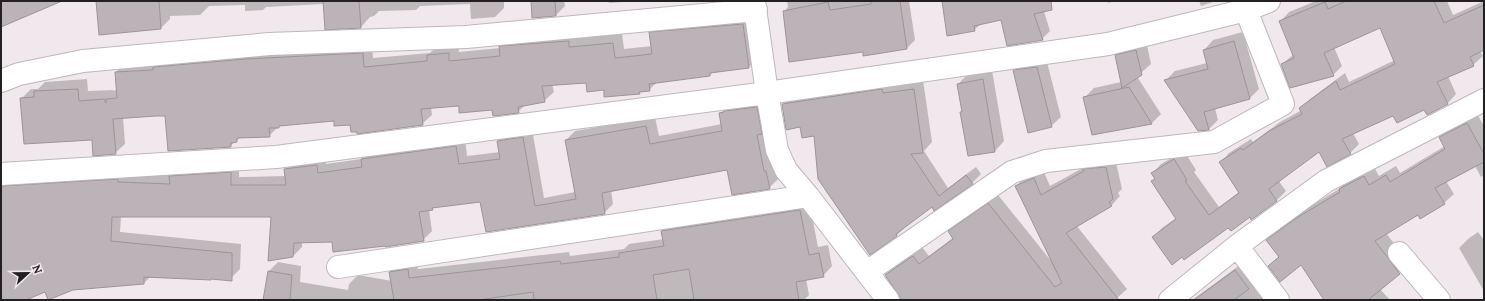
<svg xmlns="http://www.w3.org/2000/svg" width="1485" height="301" font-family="Lora,serif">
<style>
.shadow{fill:#0003}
.building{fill:#bbb3b7;stroke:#9c9498}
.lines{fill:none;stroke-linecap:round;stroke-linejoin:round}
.minor-casing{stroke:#bfb7bb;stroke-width:24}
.minor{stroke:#fff;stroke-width:22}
</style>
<rect width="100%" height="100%" fill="#f0e8ec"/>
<!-- shadow -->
<path class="shadow" d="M97,1H516L504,2V8L495,17L471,19L470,4L420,6L416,10L379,11L374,16L370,17L361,27L324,4L266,7L263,10L245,11V5L209,6L200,15L170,16V19L161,28Z
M532,1H564L565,6L556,15Z
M608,1H636L609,3Z
M787,1H909L915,40L907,48L864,51L784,12L788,7Z
M944,1H1056L1042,5L1050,31L1042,39L1002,19L981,24L974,30Z
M1108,1H1115L1108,3Z
M1199,1H1216L1201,6Z
M1316,1H1447L1453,15L1484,1V49L1480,51L1483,56L1473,65L1448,76L1456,94L1447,104L1394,115L1353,133L1359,144L1350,153L1319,150L1278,180L1286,191L1277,200L1250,216L1229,227L1153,237L1162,228L1176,218L1152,174L1161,164L1184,151L1196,170L1194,172L1219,207L1239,192L1220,163L1229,153L1251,139L1253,142L1280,122L1302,110L1301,108L1310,99L1345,73L1349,82L1395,60L1381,27L1334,47L1342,66L1333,75L1282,64L1294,54L1280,22L1289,12Z
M754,15L758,57L749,67L713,72L710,75L657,82L649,90L642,91L639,93L605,89L587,81L552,84L554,92L544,101L526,104L518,112L460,105L431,107L432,115L422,124H351L335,120L280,125L269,136H242L230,146L166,115L123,117L125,144L115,153L21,99L31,89H38L45,82L87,79L88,91L113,90L114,91L117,89L116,72L126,63L372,44L373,58L430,53L437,46L458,44L459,52L500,48L510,37L578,32L579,38L622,34L624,49L652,46L650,33L660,23Z
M1243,32L1259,89L1250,98L1215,108L1218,120L1209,129L1166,80L1175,71L1207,63L1204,50L1213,40Z
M1146,41L1151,64L1134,79L1138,78L1161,114L1152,123L1092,134L1084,98L1094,88L1121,82L1116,56L1125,46Z
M1046,58L1061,117L1051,126L1014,71L1023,61Z
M992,70L1004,141L995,151L961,112L963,111L958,84L967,75Z
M923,80L932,142L924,151L948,188L976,167L981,174L972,183L932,206L906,226L897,235L870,253L814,135L801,126L787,129L783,104L792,95Z
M766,98L778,179L769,188L728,169L611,190L613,204L604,213L481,201L435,206L432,209L429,210L432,231L423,240L386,244L332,241L302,242V247L293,256L272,216H121L120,232L241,244L240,269L231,278L211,279L150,277L144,283L46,290L24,300H1V178L127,173L172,175L179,167L239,164V177L286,176L285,170L294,161L325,157L326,164L361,159L371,150L465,138L467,156L500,152L498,141L507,132L532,129L544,198L575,192L566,140L575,131L655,117L659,136L722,124L720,114L729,105Z
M1477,114L1484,126V175L1481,177L1475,166L1446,181L1454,194L1444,203L1419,214L1386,233L1409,263L1380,289L1390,300H1326L1301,264L1269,266L1279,256L1268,240L1277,231L1309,207L1339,189L1349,179L1374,167L1379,176L1396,166L1400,173L1445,146L1440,137L1450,128Z
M1115,158L1122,189L1118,193L1120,196L1111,206L1076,225L1127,289L1115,300H904L886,275L895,266L922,247L929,256L954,237L950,231L959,222L998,195L1052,262L1016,186L1025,177L1043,170L1050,186L1090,164Z
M809,201L818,247L828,245L832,266L823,276L806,279L809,295L804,300H264L269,271L278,262L301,266L300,282L348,290L349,284L358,275L392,281L390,272L399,263L417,261L418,269L569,252L570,256L624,249L629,244L664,239L662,231L672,222Z
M1478,232L1484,240V291L1459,248L1468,239Z
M1244,262L1269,300H1192Z"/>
<!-- building -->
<path class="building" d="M1,1H62L1,27Z
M96,1H159L161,29L99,35Z
M323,1H359L361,28L325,30Z
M531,1H555L556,16L532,18Z
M871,1H900L907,49L863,56V52L789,62L783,11L828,2L830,10L871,4Z
M942,1H1051L1052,10L1034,14L1043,40L1007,46L1001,20L974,26L975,31L947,36Z
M1346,1H1434L1444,23L1484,5V50L1470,57L1474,66L1437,82L1448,104L1427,115L1424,110L1397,123L1393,116L1342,139L1351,154L1327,167L1319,152L1269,189L1277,201L1251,220L1250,217L1231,231L1228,228L1184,260L1182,257L1172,265L1152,237L1176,219L1151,181L1155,179L1151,173L1174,159L1187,180L1185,181L1209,215L1239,193L1219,162L1241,148L1243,150L1269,131L1302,114L1299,108L1336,81L1340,90L1395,64L1380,28L1324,53L1334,76L1290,88L1281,64L1294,58L1279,21L1325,2L1328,9Z
M743,24L749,68L710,73V76L649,84L650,91L639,92L640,94L604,97V90L587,92L586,83L542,86L545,102L518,107L519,113L493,116L492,110L459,113V106L421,109L423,125L357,134V132H351L350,125L334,126V121L279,126V128H269L270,137L237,138V142L231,143V147L168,151L165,116H156L113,119L116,154L93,156L92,140L24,144L20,98L34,97V91L78,89L79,101L104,99L106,103V99L117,98L115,72L153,70V67L246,59L363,53L364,67L427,61V55L449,53V61L500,56L499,46L569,41V47L613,43L615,58L652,54L649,32Z
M1234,41L1250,99L1204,112L1209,130L1198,131L1164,80L1208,69L1203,50Z
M1136,50L1142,75L1122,88L1115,55Z
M1037,67L1052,127L1028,133L1013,70Z
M983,79L995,152L968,156L960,112H962L957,84Z
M1129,87L1152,124L1092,135L1083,97Z
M882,89L883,93L914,89L923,153L911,154L939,196L966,175L973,184L934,211L932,207L896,234L897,236L870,255L818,179L814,136L802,138L800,127L786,130L782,104Z
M757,107L762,134L757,135L764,171H766L770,189L732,195L727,170L602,193L605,214L486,232L480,202L432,208L433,210L419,212L424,241L385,247V246L333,252L332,242L294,243L293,257L268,261L271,217H112L111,241L232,253V281L211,279V280L144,277V284L73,290L48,300L45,292L26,300H1V186L118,179V182L170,184L169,176L231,172V185H286L284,169L317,165L318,173L362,167L361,159L456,146L459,164L500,159L497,141L523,137L535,206L576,199L565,140L646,126L650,144L722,131L719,113L724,112V111Z
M1467,123L1484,154V162L1435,188L1445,204L1420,219L1418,215L1375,241L1400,274L1368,300H1324L1301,265L1280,282L1268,266L1279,257L1266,240L1298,217L1340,192L1339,189L1364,176L1369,185L1386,175L1390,182L1445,149L1439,137Z
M1106,167L1113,199L1109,202L1112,206L1066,233L1119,300H902L885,275L913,256L919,264L953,239L948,231L988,203L1055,287L1062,283L1015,186L1034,178L1041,195L1084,171L1083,169Z
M800,210L809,255L819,253L824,277L796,282L799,300H694L689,269L653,275L657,300H534L533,292L479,300H394L389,272L408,269L409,278L560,261L561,264L619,257V253L664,246L661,231Z
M1235,270L1249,289L1234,300H1194Z
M268,271L292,275L290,300H263Z"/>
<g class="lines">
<defs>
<path id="minor" d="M754,1L767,93L777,150L786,170L808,196L888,300
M1,81L19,74L83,61L269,44L466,37L756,10
M1,174L276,157L767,93L1108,44L1246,10L1269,1
M1237,246L1278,300
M1399,253L1439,300
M338,267L808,196
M867,272L1012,172L1046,161L1214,142L1283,104L1246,10
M1170,300L1237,246L1326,181L1484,100"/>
</defs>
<!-- minor casing -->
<use href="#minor" class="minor-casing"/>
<!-- minor -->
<use href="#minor" class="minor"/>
</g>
<!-- border -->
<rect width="1485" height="301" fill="none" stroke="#232021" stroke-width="4"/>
<!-- north arrow -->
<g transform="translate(28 273) rotate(68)" stroke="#f0e8ec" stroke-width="3" paint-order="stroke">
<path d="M0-3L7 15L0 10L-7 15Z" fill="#232021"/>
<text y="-6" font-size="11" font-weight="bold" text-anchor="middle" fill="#232021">N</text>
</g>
</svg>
